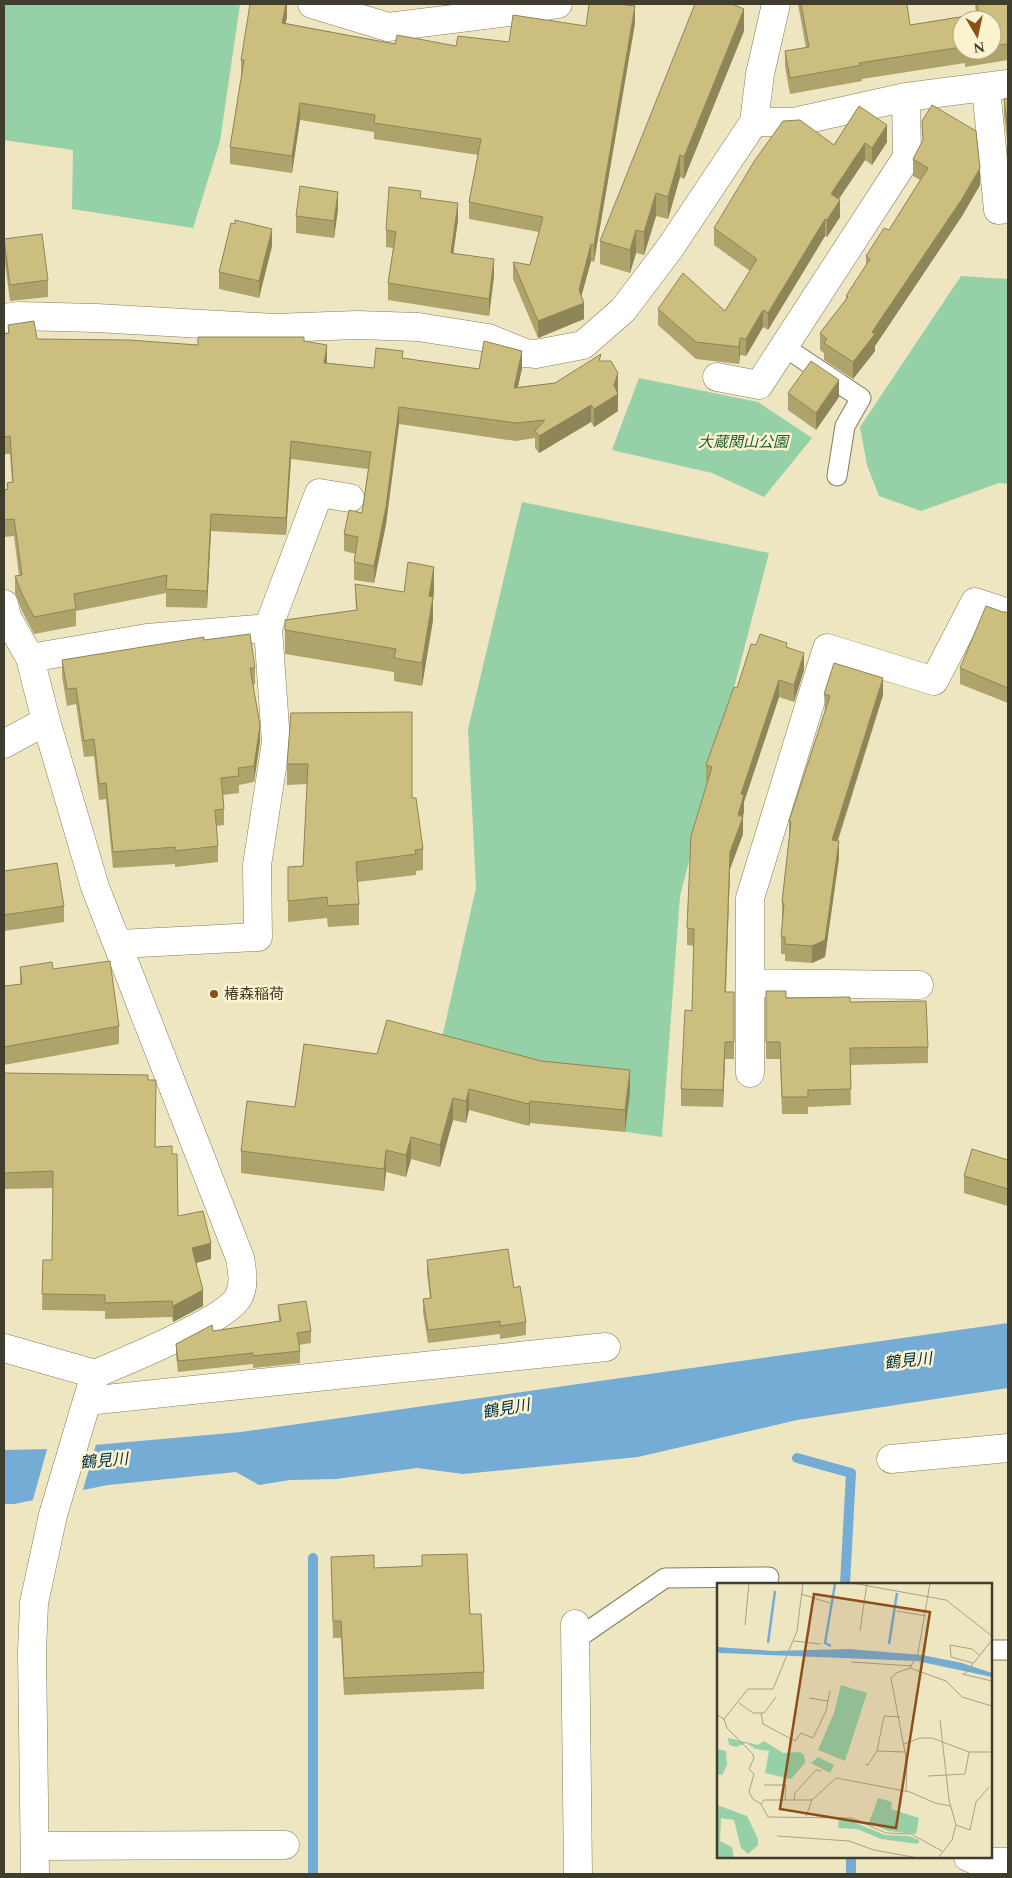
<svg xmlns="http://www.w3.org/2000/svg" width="1012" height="1878" font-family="Spectral,'Noto Sans JP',serif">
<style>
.green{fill:#95d0a7}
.water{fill:#75acd6}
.pier{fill:#ede6c1}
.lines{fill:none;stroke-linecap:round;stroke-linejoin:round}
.stream{stroke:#75acd6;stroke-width:10}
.service-casing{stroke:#847d5b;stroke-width:21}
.minor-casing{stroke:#847d5b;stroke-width:29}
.service{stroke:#fff;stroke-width:19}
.minor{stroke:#fff;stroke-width:28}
.wall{fill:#afa36c;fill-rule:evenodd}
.shaded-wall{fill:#8e8558}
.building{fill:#cbbe7e;stroke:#8e8558}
.poi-dot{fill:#8e4e18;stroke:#faf3ce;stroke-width:2}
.labels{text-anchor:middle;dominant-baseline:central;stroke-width:5;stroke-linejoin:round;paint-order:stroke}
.park-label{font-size:15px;font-style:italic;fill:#1c5e38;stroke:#faf3ce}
.poi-label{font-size:15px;fill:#403d2e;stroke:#faf3ce;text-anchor:start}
.water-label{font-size:16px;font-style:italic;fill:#012f4b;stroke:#faf3ce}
.inset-river{fill:none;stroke:#75acd6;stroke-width:2.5}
.inset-road{fill:none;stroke:#a8a286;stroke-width:1}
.view{fill:#8e4e18;fill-opacity:0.15;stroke:#8e4e18;stroke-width:2.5}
.inset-edge{fill:none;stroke:#403d2e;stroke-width:2.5}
</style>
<rect width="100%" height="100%" fill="#ede6c1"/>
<!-- green -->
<path class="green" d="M4,4H240L220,141L193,228L72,209L73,150L4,140Z
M961,276L1008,279V484L999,483L921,511L879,496L867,465L860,427Z
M639,378L758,402L812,438L764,497L712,473L612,450Z
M522,502L769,553L680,896L662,1137L427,1104L476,888L468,729Z"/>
<!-- water -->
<path class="water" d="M1008,1323V1388L797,1420L638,1457L463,1474L417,1468L336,1479L290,1480L259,1485L236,1472L108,1485L14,1504H4V1450L49,1449L241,1432Z"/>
<!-- pier -->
<path class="pier" d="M97,1441L82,1493L32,1503L48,1446Z"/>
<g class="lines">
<!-- stream -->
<path class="stream" d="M797,1458L851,1473L845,1584
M313,1558V1874
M851,1857V1874"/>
<defs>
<path id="service" d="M783,346L861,398L845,426L837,476
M575,1640L665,1578L769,1577
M991,1650H1008"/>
<path id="minor" d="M312,4L388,27L510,12L558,4
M986,88L998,210L1008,209
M754,122H794L906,97L1008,84
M4,318L19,316L96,318L274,328L357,325L418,327L488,338L525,353L536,354L583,345L623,310L670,248L754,122L760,74L776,4
M717,377L759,385L907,157L906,97
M4,604L7,617L30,658L46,721L95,887L240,1258C242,1271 245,1284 239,1296C227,1321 124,1361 95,1374L53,1515L34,1603L32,1652L35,1874
M268,628L319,493L350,498
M30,658L147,638L268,628L276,742L257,865L258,937L119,944
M4,744L46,721
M750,983L919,985
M750,1073V898L827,648L934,681L975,602L1008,613
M4,1348L95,1374
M87,1401L606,1347
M891,1459L1008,1448
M575,1624L578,1874
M35,1846L285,1845
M968,1857L979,1862H1008"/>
</defs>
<!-- service casing -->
<use href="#service" class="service-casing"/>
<!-- minor casing -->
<use href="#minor" class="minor-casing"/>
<!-- service -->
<use href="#service" class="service"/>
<!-- minor -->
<use href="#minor" class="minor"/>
</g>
<!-- wall -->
<path class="wall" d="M287,4V17L285,23L395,44L456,46L509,42L586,26L635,23L594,262L591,261L581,296L584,319L538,338L513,279V262L530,265L539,232L469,219V202L478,155L374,139V132L300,120L292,173L230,164V147L242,76H241V60Z
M798,4H907L910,25L976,14L975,4H1008V60L965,67V63L862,79V81L790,94L785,67V51L806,48ZM962,20H992V50H962Z
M744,31L684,179L680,177L668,219L656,216L644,255L636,253L630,273L600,264V241Z
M1008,98V146L1004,116V99Z
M887,142L872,165L865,160L839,199L840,217L827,237L825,236L768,330L763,327L746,356L740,355L739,364L696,359L658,325V309L725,311L750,271L714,245V228L834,145Z
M913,159L980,185L962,216L875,346V351L853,379L824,360V353L820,350V333L846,299V296L866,265V256L889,230L920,180L913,176Z
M421,198L458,220L453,253L494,276L489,316L388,300V283L393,248L386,247V230Z
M338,209L334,238L296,233V216Z
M4,239L48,280V297L10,301L4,256Z
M272,246L259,298L219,289V272Z
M8,325L37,339L198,345L304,341L327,363L374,368L403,358L479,369L522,368L518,387L555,383L601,361L618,390V411L594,427L591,422L539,453L535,448V438L516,441L399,424L386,524L374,583L354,580V562L356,554L344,551V534L362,513L368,469L291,459L286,535L211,531L207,608L166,607V593L76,611V626L34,634L22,611L15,593V576L19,575L14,536L4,537V490L7,489V483L12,482L10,454H4V334L8,333Z
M788,393L839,397L816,430L788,410Z
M355,584L404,592L434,590L433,600V620L422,686L394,681V672L285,654V620L356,610Z
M1008,612V703L960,684V668Z
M204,640L255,668V684L253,685L260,741L254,782L239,785V793L223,795L224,809V825L216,826L218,846V862L175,867V864L113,868L106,799L99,800L94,756L84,757L76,704L67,706L62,676V660Z
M756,645L787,648L804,670L794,702L779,697L744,802V812L743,817V834L730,869L726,992H734V1059H725L723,1107L681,1106V1089L692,1011L694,946L687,945V928L708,783L706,782V765L737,688Z
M824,694L883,695L838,841L839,858L825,957L812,963L785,961V954H781V937L783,919H782V902L789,838V821L825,711Z
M291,713L412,798L423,849V870L416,871V875L357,882L359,904V925L328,927L327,918L288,922V867L303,866L307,784L287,785V764Z
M4,871L64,906V922L4,931Z
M20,967L53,969L119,1026V1044L4,1065V986L20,984Z
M766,991L786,998L850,1002L928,1047V1063L850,1065L851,1105L808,1107V1114H782L780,1059H766Z
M304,1044L630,1092L625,1132L530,1123L529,1126L469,1110L466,1123L453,1120L440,1167L411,1159L406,1177L386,1172L384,1191L241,1173V1151L295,1107Z
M4,1073L148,1080L155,1147L178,1216L211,1259L196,1263L203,1306L173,1322L172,1317L105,1319V1311L42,1310L43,1260H52L53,1188L4,1189Z
M1008,1160V1206L964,1193V1176Z
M427,1260L514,1288L526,1322V1335L500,1339V1334L428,1343L423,1312V1299L430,1298L427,1273Z
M278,1305L311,1331V1343L299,1345L300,1351V1363L253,1368V1364L178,1372L176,1355V1344L213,1331L279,1321Z
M422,1555L470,1614L484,1672V1689L344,1695L341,1638H333L331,1557L374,1568L422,1566Z"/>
<!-- shaded-wall -->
<path class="shaded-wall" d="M286,4H287V17L282,39V23Z
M635,6V23L594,262V245Z
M744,9V31L684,179V157Z
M300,103V120L292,173V156Z
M887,125V142L872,165V148Z
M865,143V160L831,210V194Z
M680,155V177L668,219V197Z
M980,168V185L962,216L875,346V351L853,379V362Z
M338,192V209L334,238V221Z
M656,193V216L644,255V232Z
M840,200V217L827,237V220Z
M458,203V220L451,270V253Z
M825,219V236L768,330V313Z
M272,229V246L259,298V281Z
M636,230V253L630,273V250Z
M591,244V261L579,305L584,303V319L538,338V321L579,290Z
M494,259V276L489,316V299Z
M763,310V327L746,356V339Z
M740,338V355L739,364V347Z
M327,345V362L324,380V363Z
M522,351V368L514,405V388Z
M618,373V390L617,395L618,394V411L594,427V409L614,385Z
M839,380V397L816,430V413Z
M591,405V422L539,453V436Z
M399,407V424L386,524L374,583V566Z
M291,441V459L286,535V518Z
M211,514V531L207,608V591Z
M434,567V590L433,600V620L422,686V663L429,596Z
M804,653V670L794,702V685Z
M883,678V695L832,857V840Z
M779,680V697L744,802V812L738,830L743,817V834L730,869L725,1009L730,852L741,794Z
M260,725V741L254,782V766Z
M839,841V858L825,957L812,963V946Z
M725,1042V1059L723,1107V1090Z
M630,1070V1092L625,1132V1110Z
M469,1089V1110L466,1123V1101Z
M453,1098V1120L440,1167V1145Z
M530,1101V1123L529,1126V1104Z
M411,1137V1159L406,1177V1155Z
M386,1150V1172L384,1191V1169Z
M211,1243V1259L192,1264V1248Z
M203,1290V1306L173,1322V1306Z"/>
<!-- building -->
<path class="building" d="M250,4H286L282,23L395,44L397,35L456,46L458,36L509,42L513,15L586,26L589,4H619L635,6L594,245L591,244L579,290L584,303L538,321L513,262L530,265L543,217L469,202L481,139L374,123L375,115L300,103L292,156L230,147L244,60H241Z
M695,4H732L744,9L684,157L680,155L668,197L656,193L644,232L636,230L630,250L600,241Z
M801,4H907L910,25L979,14L977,4H1008V44L992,46V20H962V47L859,63L862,65L790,78L785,51L809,47Z
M1008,98V129L1004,99Z
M932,105L976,131L980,168L962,199L872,332L875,334L853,362L824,343L827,339L820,333L848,297L846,296L870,259L866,256L884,228L889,230L928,168L913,159L923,140L922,121Z
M859,106L887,125L872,148L865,143L831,194L840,200L827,220L825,219L768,313L763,310L746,339L740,338L739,347L696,342L658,309L683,273L725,311L757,259L714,228L755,160L783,121L800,120L834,145Z
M300,186L338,192L334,221L296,216Z
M389,187L421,191L420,198L458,203L451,253L494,259L489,299L388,283L396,232L386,230Z
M235,220L272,229L259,281L219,272L231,223L235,224Z
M42,234L48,280L10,285L4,239Z
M34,321L37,339L129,340L198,345V337H304V341L327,345L324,363L374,368L376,348L403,351L402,358L479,369L484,341L522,351L514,388L555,383L601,354L599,361H611L618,373L614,385L618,394L594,409L591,405L539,436L535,431L545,420L516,423L399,407L386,507L374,566L354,562L358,537L344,534L349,510L362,513L371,452L291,441L286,518L211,514L207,591L166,589L167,575L74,594L76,609L34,617L22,594L15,576L22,575L14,519L4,520V490L8,489L7,483L13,482L10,436L4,437V334L9,333L8,325Z
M811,361L839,380L816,413L788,393Z
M408,562L434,567L429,596L433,597L422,663L394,658L396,649L285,630V620L357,610L355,584L404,592Z
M986,606L1003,612H1008V688L960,668Z
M250,634L255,668H250L260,725L254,766L238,768L239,776L221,778L224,809L215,810L218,846L175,851V847L113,852L106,783L99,784L94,739L84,741L76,688L67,689L62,660L204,637V640Z
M760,634L787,643L786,647L804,653L794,685L779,680L741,794L744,795L738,815L743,817L730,852L725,992H734V1042H725L723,1090L681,1089L685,1010L692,1011L694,929L687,928L691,836L712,767L706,765L716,737L734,687L737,688L751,644L756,645Z
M834,663L883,678L832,840L839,841L825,940L812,946L785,944V937H781L784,903L782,902L791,822L789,821L830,696L824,694Z
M412,712V798H416L423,849L415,850L416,854L356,862L359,904L328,906L327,897L288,901V867L303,866L308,764H287L291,713Z
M57,863L64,906L4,915V871Z
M110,961L119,1026L4,1047V986L22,984L20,967L52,962L53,969Z
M766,991H786V998L850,997V1002L926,1001L928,1047L850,1048L851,1089L808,1090V1097H782L780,1042H766Z
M387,1020L541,1061L630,1070L625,1110L530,1101L529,1104L469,1089L466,1101L453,1098L440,1145L411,1137L406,1155L386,1150L384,1169L241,1151L247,1101L295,1107L304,1044L377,1054Z
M4,1073L148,1075V1080H156L155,1147L172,1146V1154H177L178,1216L203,1211L211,1243L192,1248L203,1290L173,1306L172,1301L105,1303V1295L42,1294L43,1260H52L53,1171L4,1173Z
M972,1149L1008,1160V1189L964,1176Z
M508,1249L514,1288L520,1286L526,1322L500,1326V1321L428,1330L423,1299L431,1298L427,1260Z
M306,1301L311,1331L297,1333L300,1351L253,1356V1353L178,1361L176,1344L212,1325L213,1331L281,1321L278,1305Z
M467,1554L470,1614H481L484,1672L344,1678L341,1621H333L331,1557L374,1555V1568L422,1566V1555Z"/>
<!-- markers -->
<circle class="poi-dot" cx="214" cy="994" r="5"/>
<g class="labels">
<!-- park labels -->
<g class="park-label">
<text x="743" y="442">大蔵関山公園</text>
</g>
<!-- poi labels -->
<g class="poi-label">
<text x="224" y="994">椿森稲荷</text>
</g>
<!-- water labels -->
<g class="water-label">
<text transform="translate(908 1361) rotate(-6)">鶴見川</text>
<text transform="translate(506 1409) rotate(-10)">鶴見川</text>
<text transform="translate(104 1461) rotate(-5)">鶴見川</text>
</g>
</g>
<!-- overview -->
<g transform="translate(717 1583)">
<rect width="275" height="275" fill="#ede6c1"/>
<path d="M124,102L150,110L128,178L101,167L117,130ZM11,155L41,162L47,158L66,170L83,169L87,172L88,180L74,196L48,190L52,168L39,166L29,160L19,164L12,162ZM0,166L9,168L10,182L5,192L0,191ZM101,174L117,182L113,190L94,180ZM161,215L175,219L174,226L202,235L199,251L171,248L152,240ZM0,222L30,233L41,256V262L31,271L24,265L17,237L4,235L3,258L15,264L17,275H0ZM122,237L134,238L168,252L192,253L202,257L201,261L164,256L140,246L121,245Z" fill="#95d0a7"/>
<path d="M0,64L56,68L132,66L205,72L245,80L275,90V94L200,78L3,70L0,69Z" fill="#75acd6"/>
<path class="inset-river" d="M51,60L58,8M172,61L180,10M114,63L108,60L118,1"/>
<path class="inset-road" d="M135,0L229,17L275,53M84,11L113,20M180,28L209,33M28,42L32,0M143,48L150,0M77,58L104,61M134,79L195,83M256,80L234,74L233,62L255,66L262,72M193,85L229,98L245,114L275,123M245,91L275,98M247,92L275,57M92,115L111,118M22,120L36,130H47L59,114M44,130L46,141L78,158L84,150L96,155L109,128L113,108M0,132L7,136L31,106H56L80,48L86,0M183,134L167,133L160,168L188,169M7,136L10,145L35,170L37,175L32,186L37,191L32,209L36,216L44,221L51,234L135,235L169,250L194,251L225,268M187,161L203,155H215L252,169H275M148,181L151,182L160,168M211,193L248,191L252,169M47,202H69L68,217M189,208L190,180L174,95L179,90L193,85L201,70L213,0M77,217L78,210L99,187L104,188M44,221L47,217H95M89,233L95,217L119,195L193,209L218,220L234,223M239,242L253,247L259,219L272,204M60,253L132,258L157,267L201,275M60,275H101M221,275L235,257L239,242L232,217L223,137"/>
<path class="view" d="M97,11L213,29L179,245L63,226Z"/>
<rect width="275" height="275" class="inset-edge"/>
</g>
<!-- border -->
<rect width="1012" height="1878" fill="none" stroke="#403d2e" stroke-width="10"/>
<!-- north arrow -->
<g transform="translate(977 35) rotate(171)"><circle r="24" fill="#faf3ce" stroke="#b0aa8e"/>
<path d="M0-4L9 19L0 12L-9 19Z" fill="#8e4e18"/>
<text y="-8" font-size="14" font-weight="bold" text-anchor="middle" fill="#403d2e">N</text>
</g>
</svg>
